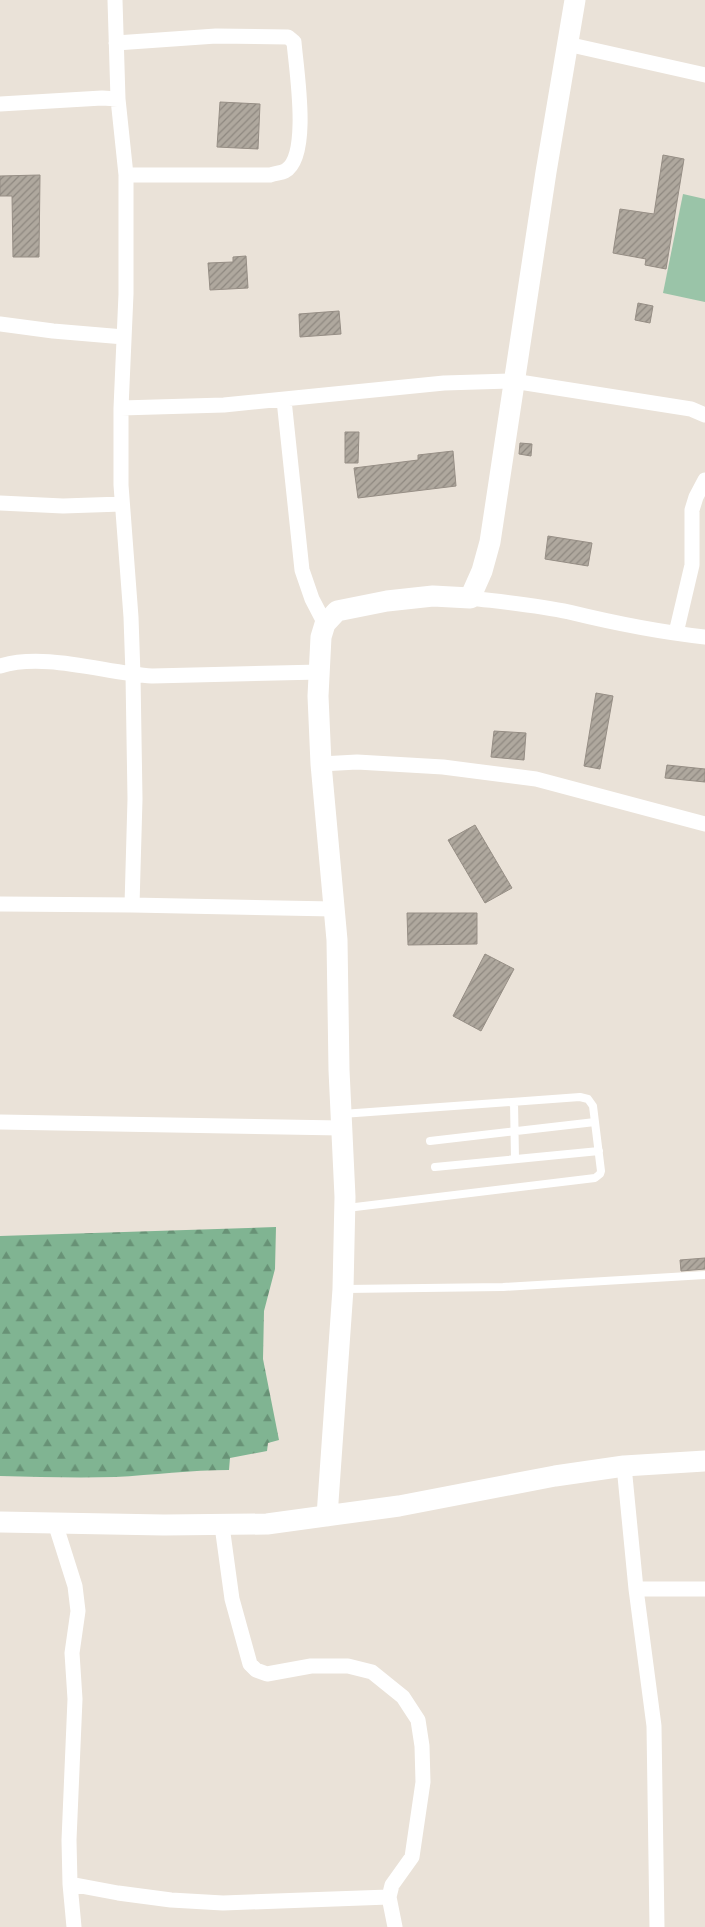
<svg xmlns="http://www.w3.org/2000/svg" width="705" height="1927" font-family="'Archivo Narrow',sans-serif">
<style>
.grass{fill:#9ac4a8}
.forest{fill:url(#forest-firs)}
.building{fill:url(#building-hatch);stroke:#968e85}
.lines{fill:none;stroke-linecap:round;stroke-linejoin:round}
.lane{stroke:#fff;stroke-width:8}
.street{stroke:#fff;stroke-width:15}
.secondary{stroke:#fff;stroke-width:21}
</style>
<defs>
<pattern id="forest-firs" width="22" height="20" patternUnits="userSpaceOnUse" patternTransform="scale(1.25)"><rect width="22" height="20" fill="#80b492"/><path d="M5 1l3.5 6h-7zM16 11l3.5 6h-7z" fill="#689276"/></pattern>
<pattern id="building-hatch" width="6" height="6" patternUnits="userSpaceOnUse" patternTransform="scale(1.25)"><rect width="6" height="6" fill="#afa89e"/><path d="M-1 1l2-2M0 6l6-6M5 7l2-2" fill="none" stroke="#8e8880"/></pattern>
</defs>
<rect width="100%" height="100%" fill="#eae2d8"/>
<!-- grass -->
<path class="grass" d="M683,194L705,199V302L663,293Z"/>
<!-- forest -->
<path class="forest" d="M276,1227L275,1269L264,1311L263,1359L279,1440L268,1443L267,1451L230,1458L229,1470C191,1470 153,1475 115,1477C76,1478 38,1477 0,1476V1236Z"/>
<!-- building -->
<path class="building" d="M220,102L260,104L258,149L217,147Z
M663,155L684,159L666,269L645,265L646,259L613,253L620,209L654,214Z
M40,175L39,257H13L12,196H0V176Z
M246,256L248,288L210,290L208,263L233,262V257Z
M638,303L653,306L650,323L635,320Z
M339,311L341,334L300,337L299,314Z
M345,432H359L358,463H345Z
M520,443L532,444L531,456L519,454Z
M453,451L456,486L358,498L354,468L418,460V455Z
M548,536L592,543L588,566L545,559Z
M596,693L613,696L600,769L584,766Z
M494,731L526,733L524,760L491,757Z
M667,765L705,769V782L665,778Z
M475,825L512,888L485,903L448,840Z
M407,913H477V944L408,945Z
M485,954L514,969L481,1031L453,1016Z
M705,1258V1269L681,1271L680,1260Z"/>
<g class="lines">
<!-- lane -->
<path class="lane" d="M514,1102L515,1159
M342,1114L580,1097L588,1099L593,1106L601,1171L600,1174L595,1178L347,1208
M430,1141L595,1122
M435,1167L599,1151
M345,1289L503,1287L705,1275"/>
<!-- street -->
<path class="street" d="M115,0L118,99L126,175V294L121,408V485L131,617L133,675L135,799L132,905
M116,43L216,36L288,37L294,42C296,68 311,157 285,171C281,173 275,173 270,175H126
M567,44L705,75
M0,104L102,98L118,99
M0,324L53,331L124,337
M284,400L302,570L312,599L325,624
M121,408L224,405L444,383L513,381L691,409L705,415
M0,503L63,506L122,504
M470,598C503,602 537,605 569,612C614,623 659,632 705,637
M676,633L692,565V510L696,497L705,480
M0,666C45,652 105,673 152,676L320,672
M321,764L357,762L443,767L536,779L705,824
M0,904L132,905L334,909
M0,1122L341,1128
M624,1466L636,1589L654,1726L657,1927
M55,1523L75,1586L78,1611L72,1653L75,1699L69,1840L70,1884L74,1927
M222,1526L232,1599L250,1664L256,1670L267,1674L311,1666H348L372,1672L403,1697L418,1720L422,1746L423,1782L412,1857L392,1885L389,1897L395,1927
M636,1589H705
M70,1884L118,1893L171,1900L223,1903L389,1897"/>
<!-- secondary -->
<path class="secondary" d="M327,1516L343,1289L345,1197L339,1070L337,940L321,764L318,696L321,637L325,624L337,611L387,601L433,596L470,598L482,571L490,542L546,172L575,0
M0,1522L164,1525L267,1524L399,1506L555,1476L624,1466L705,1461"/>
</g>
</svg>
